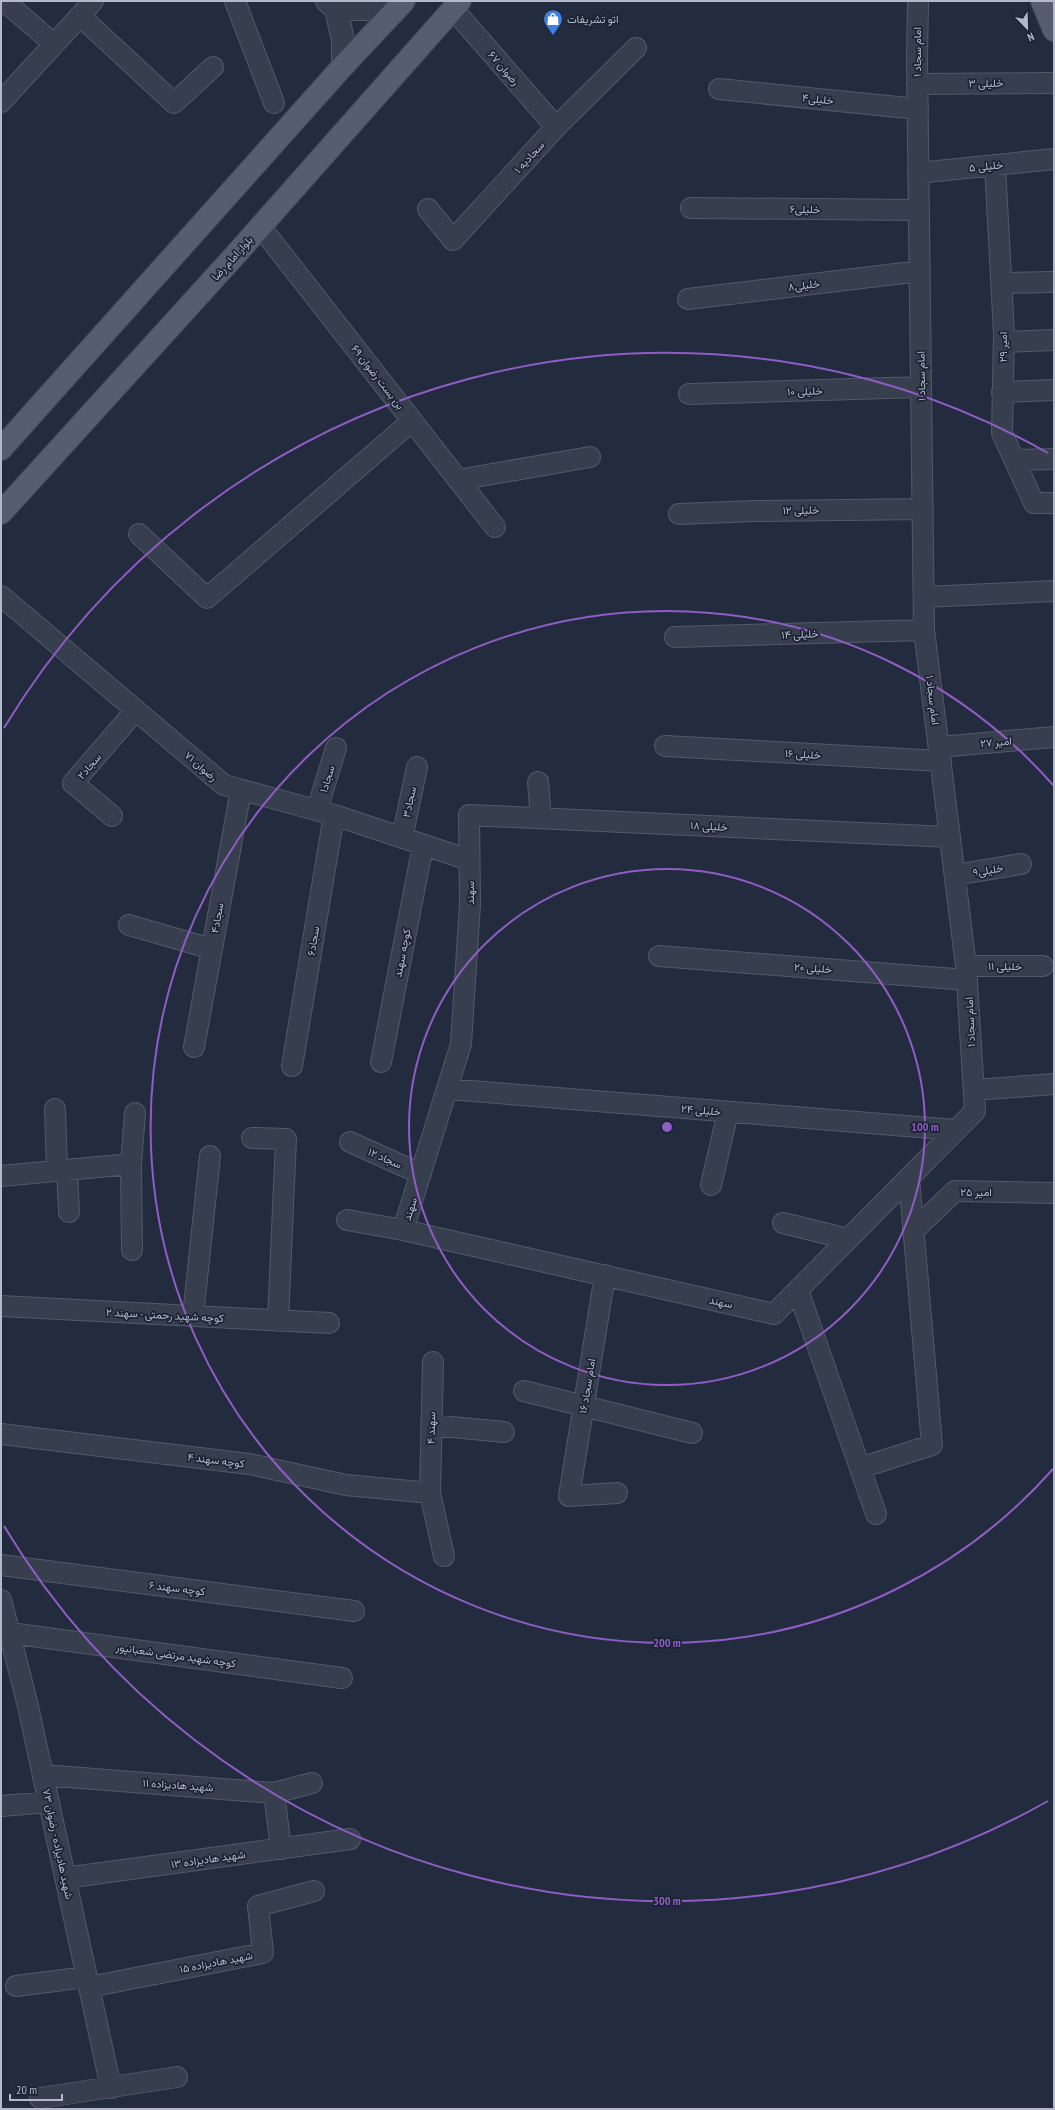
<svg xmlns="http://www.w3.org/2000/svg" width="1055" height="2110" font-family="'PT Sans Narrow',Vazirmatn,sans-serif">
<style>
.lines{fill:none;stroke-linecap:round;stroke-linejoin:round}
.minor-casing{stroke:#525969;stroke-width:22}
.tertiary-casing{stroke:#525969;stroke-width:24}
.primary-casing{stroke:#404757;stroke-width:24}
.minor{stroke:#373e4e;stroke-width:20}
.tertiary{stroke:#373e4e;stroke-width:22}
.primary{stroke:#555d6f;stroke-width:22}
.ring{fill:none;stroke:#8f5dc3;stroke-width:2}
.labels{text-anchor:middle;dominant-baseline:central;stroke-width:3.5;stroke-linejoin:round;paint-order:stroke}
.poi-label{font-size:11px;fill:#b3b9ca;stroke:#1c2333;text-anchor:start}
.street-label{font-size:11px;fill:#b3b9ca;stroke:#1c2333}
.centre{fill:#8f5dc3;stroke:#1c2333;stroke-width:2}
.ring-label{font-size:12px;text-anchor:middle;font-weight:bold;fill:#8f5dc3;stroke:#1c2333;stroke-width:3.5;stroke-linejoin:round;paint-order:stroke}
</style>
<rect width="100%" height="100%" fill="#232b3f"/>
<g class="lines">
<defs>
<path id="minor" d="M4,1L54,44
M93,1L80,16L174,103L213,67
M235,1L274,103
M918,1L917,59L924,630L966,966L975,1111L774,1314L403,1230L461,1044L470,904L469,815L950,837
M453,9L556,127
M917,84L1054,83
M719,89L918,109
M1,102L80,16
M995,165L1004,334L1002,433L1034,503H1054
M918,173L1054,159
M691,208L919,210
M428,209L453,240L556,127L636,48
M260,226L495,527
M1001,283L1054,282
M688,299L920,271
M1004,342L1054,340
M1002,392L1054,390
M689,394L921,387
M1015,460L1054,459
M458,480L590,457
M679,514L754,511L923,509
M139,534L207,598L412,421
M1,596L224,785L334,815L469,860
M924,597L1054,591
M675,637L924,630
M665,746L941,761
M939,747L1054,737
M538,782L541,818
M317,810L336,748
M112,816L73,783L136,710
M402,838L417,767
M955,875L1021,864
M129,925L212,949
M659,956L967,980
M966,966H1043
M194,1047L241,790
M381,1062L423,845
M292,1066L334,815
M447,1089L956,1130
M974,1090L1054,1084
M55,1109L57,1171
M252,1138L286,1139L278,1321
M350,1142L421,1174
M67,1170L69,1212
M1,1176L131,1164
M711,1185L728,1112
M347,1220L403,1230
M783,1223L848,1239
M913,1231L955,1191L1054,1193
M132,1250L131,1164L135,1113
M605,1275L569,1496L617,1493
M798,1290L876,1514
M1,1306L329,1323
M193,1316L210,1156
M433,1362L430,1493L444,1556
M524,1391L692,1433
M431,1425L504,1432
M1,1434L249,1464L346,1485L430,1493
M860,1468L932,1445L909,1178
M1,1565L354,1611
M1,1600L27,1702L111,2088
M1,1634L10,1633L342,1678
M43,1775L274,1793L312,1783
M274,1793L281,1849
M1,1806L49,1802
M65,1878L350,1839
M16,1986L86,1977
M89,1987L263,1953L258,1906L314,1891
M40,2098L177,2077"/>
<path id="tertiary" d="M327,1L336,9L343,40V66
M336,9H365L400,5"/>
<path id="primary" d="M1042,1L1054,30
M1,449L343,66L404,1
M1,513L238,252L460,1"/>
</defs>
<!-- minor casing -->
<use href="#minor" class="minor-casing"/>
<!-- tertiary casing -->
<use href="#tertiary" class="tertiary-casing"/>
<!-- primary casing -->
<use href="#primary" class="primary-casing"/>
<!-- minor -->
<use href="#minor" class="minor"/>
<!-- tertiary -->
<use href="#tertiary" class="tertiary"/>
<!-- primary -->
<use href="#primary" class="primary"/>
</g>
<!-- distance rings -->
<g class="ring">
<circle cx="667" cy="1127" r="258"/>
<path d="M1053 1469A516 516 0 1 1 1053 785"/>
<path d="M1048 1801A774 774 0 0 1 4 1526M4 728A774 774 0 0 1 1048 453"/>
</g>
<!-- icons -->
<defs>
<symbol id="shop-pin" viewBox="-11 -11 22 30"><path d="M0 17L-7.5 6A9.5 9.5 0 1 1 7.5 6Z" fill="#3f7fe0" stroke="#1c2333"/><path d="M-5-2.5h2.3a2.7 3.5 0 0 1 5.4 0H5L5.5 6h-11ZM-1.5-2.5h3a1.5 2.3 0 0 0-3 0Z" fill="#fff"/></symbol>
</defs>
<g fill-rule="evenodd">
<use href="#shop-pin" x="542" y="8" width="22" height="30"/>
</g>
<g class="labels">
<!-- poi labels -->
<g class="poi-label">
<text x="567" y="19">اتو تشریفات</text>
</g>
<!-- street labels -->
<g class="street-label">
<text transform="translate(917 52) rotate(-90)">امام سجاد ۱</text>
<text transform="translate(504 68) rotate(49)">رضوان ۶۷</text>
<text transform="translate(986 83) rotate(-1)">خلیلی ۳</text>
<text transform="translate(818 99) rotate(6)">خلیلی۴</text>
<text transform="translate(529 157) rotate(-48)">سجادیه ۱</text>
<text transform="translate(986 166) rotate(-6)">خلیلی ۵</text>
<text transform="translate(805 209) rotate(1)">خلیلی۶</text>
<text transform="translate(232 258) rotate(-48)">بلوار امام رضا</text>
<text transform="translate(804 285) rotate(-7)">خلیلی۸</text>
<text transform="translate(1003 347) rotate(-90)">امیر ۲۹</text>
<text transform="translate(921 376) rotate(-91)">امام سجاد ۱</text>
<text transform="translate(378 377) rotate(52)">بن بست رضوان ۶۹</text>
<text transform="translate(805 391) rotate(-2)">خلیلی ۱۰</text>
<text transform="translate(801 510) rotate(-1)">خلیلی ۱۲</text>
<text transform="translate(800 634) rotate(-2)">خلیلی ۱۴</text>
<text transform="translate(933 700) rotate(83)">امام سجاد ۱</text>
<text transform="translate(996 742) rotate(-5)">امیر ۲۷</text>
<text transform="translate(803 754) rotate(3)">خلیلی ۱۶</text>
<text transform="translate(89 766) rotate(-49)">سجاد۲</text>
<text transform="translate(201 766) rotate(41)">رضوان ۷۱</text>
<text transform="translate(327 779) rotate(-73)">سجاد۱</text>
<text transform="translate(409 802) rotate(-78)">سجاد۳</text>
<text transform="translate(709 826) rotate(3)">خلیلی ۱۸</text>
<text transform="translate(988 870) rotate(-10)">خلیلی۹</text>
<text transform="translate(470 893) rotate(-90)">سهند</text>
<text transform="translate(217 918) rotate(-80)">سجاد۴</text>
<text transform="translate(313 941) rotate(-81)">سجاد۶</text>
<text transform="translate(402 953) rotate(-79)">كوچه سهند</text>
<text x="1005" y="966">خلیلی ۱۱</text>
<text transform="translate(813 968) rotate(4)">خلیلی ۲۰</text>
<text transform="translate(970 1022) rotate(-93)">امام سجاد ۱</text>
<text transform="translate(701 1110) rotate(5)">خلیلی ۲۴</text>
<text transform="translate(385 1158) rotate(24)">سجاد ۱۲</text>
<text x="976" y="1192">امیر ۲۵</text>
<text transform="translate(410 1209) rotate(-73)">سهند</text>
<text transform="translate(721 1302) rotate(13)">سهند</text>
<text transform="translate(165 1315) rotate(3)">کوچه شهید رحمتی - سهند ۲</text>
<text transform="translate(587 1386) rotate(-81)">امام سجاد ۱۶</text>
<text transform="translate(431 1428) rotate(-89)">سهند ۴</text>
<text transform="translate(216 1460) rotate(7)">کوچه سهند ۴</text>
<text transform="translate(177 1588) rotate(7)">کوچه سهند ۶</text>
<text transform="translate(176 1655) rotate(8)">کوچه شهید مرتضی شعبانپور</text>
<text transform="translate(178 1785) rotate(4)">شهید هادیزاده ۱۱</text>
<text transform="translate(58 1844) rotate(78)">شهید هادیزاده - رضوان ۷۳</text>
<text transform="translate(208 1859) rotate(-8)">شهید هادیزاده ۱۳</text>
<text transform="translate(216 1962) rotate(-11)">شهید هادیزاده ۱۵</text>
</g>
</g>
<circle cx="667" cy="1127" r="6" class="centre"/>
<g class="ring-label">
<text x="925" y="1131">100 m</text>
<text x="667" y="1647">200 m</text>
<text x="667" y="1905">300 m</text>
</g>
<!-- border -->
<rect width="1055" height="2110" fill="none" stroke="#b3b9ca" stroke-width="4"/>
<!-- north arrow -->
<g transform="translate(1027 28) rotate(157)" stroke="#1c2333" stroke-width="3" paint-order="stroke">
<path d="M0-3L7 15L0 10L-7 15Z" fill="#b3b9ca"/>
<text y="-6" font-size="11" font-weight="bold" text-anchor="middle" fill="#b3b9ca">N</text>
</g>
<!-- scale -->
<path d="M10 2094v6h52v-6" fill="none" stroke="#b3b9ca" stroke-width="2"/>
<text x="16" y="2094" font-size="12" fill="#b3b9ca" stroke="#1c2333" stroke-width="3" paint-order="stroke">20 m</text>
</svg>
